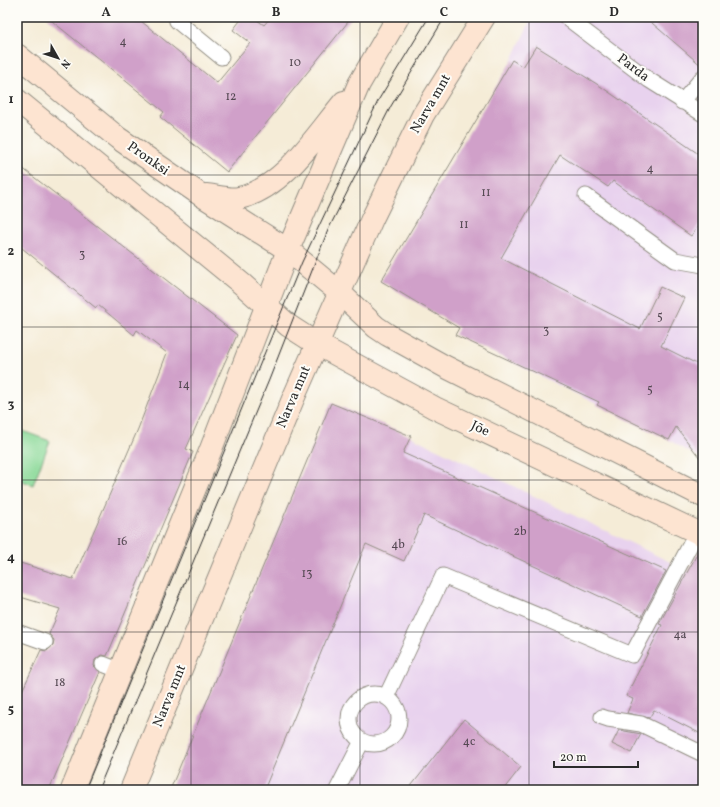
<svg xmlns="http://www.w3.org/2000/svg" width="720" height="807" font-family="Vollkorn,serif">
<style>
.built{fill:#e8d2ee}
.green{fill:#8ad998;stroke:#5a8262}
.building{fill:#d0a0c9}
.lines{fill:none;stroke-linecap:round;stroke-linejoin:round}
.lane-casing{stroke:#908c81;stroke-width:17}
.secondary-casing{stroke:#908c81;stroke-width:24}
.lane{stroke:#fff;stroke-width:15}
.secondary{stroke:#fde4d1;stroke-width:22}
.tram{stroke:#2b2b2b;stroke-width:1}
.grid{fill:none;stroke:#2b2b2b;stroke-width:1;stroke-opacity:0.55}
.labels{text-anchor:middle;dominant-baseline:central;stroke-width:4;stroke-linejoin:round;paint-order:stroke}
.number-label{font-size:12px;fill:#544852}
.street-label{font-size:14px;fill:#2b2b2b;stroke:#fdfcf7}
.neatline{fill:none;stroke:#2b2b2b;stroke-width:1.5}
.grid-label{font-size:13px;text-anchor:middle;font-weight:bold;fill:#2b2b2b}
</style>
<rect width="100%" height="100%" fill="#fdfcf7"/>
<filter id="ink" filterUnits="userSpaceOnUse"><feTurbulence type="fractalNoise" baseFrequency=".025" numOctaves="2"/><feDisplacementMap in="SourceGraphic" scale="8" xChannelSelector="R" yChannelSelector="G"/><feConvolveMatrix kernelMatrix="1 2 1 2 8 2 1 2 1" color-interpolation-filters="sRGB"/></filter>
<filter id="wash" filterUnits="userSpaceOnUse"><feTurbulence type="fractalNoise" baseFrequency=".012" numOctaves="4" result="noise"/><feDisplacementMap in="SourceGraphic" scale="16" xChannelSelector="R" yChannelSelector="G"/><feGaussianBlur stdDeviation="0.9" result="paint"/><feColorMatrix in="noise" values="0 0 0 0 0 0 0 0 0 0 0 0 0 0 0 0 0 1.4 0 .05"/><feComposite in="paint" operator="in"/></filter>
<g filter="url(#wash)">
<rect width="100%" height="100%" fill="#f5ecd7"/>
<!-- built -->
<path class="built" d="M532,17H703V460L669,440L455,334L459,327L381,281L512,60Z
M331,403L410,436L703,578V790H170Z"/>
<!-- green -->
<path class="green" d="M17,429L50,441L33,485L17,479Z"/>
<g id="blocks">
<!-- building -->
<path class="building" d="M47,17H136L217,83L250,43L233,30L243,17H253L264,25L271,17H352L227,172L160,117L164,112Z
M645,17H703V67Z
M536,46L600,86L703,157V219L691,236L613,181L608,187L560,155L501,258L640,329L660,287L684,298L661,346L703,367V462L676,427L669,440L597,405L599,402L455,335L459,328L381,281L512,60L523,67Z
M17,164L237,335L186,449L193,452L107,656L101,655L95,660L94,666L100,672L49,790H17V702L41,650L47,651L53,645L54,640L49,634L60,609L17,596V562L73,579L138,429L167,353L137,330L134,335L98,305L96,308L17,244Z
M331,403L411,436L403,453L666,571L642,616L424,515L404,561L366,544L264,790H170Z
M701,547H703V735L654,710L649,718L627,713L633,699L626,696L662,625L659,624Z
M464,719L521,767L503,790H408Z
M619,730L641,734L631,753L612,744Z"/>
</g>
</g>
<g filter="url(#ink)">
<use href="#blocks" fill-opacity="0" stroke="#908c81" stroke-width="1"/>
<g class="lines">
<defs>
<path id="lane" d="M176,17L177,21L221,57
M566,17L649,80L703,114
M682,102L703,77
M586,196L675,260L703,265
M17,632L45,642
M103,664L121,671
M349 719a25 25 0 1 1 50 0a25 25 0 1 1-50 0Z
M386,697L443,576L632,655L697,532
M602,717L608,719L641,724L703,754
M337,790L362,741"/>
<path id="secondary" d="M17,55L118,138L201,195L288,250L340,293L376,327L388,335L444,366L703,496
M17,100L242,284L289,326L317,344L435,408L703,535
M206,195C216,196 230,200 239,198C283,189 317,134 344,102
M72,790L211,449L288,250L359,84L398,17
M131,790L293,399L372,219L423,115L484,17"/>
</defs>
<!-- lane casing -->
<use href="#lane" class="lane-casing"/>
<!-- secondary casing -->
<use href="#secondary" class="secondary-casing"/>
<!-- lane -->
<use href="#lane" class="lane"/>
<!-- secondary -->
<use href="#secondary" class="secondary"/>
<!-- tram -->
<path class="tram" d="M85,790L302,262L379,99L429,17
M98,790L269,380L328,230L391,106L445,17"/>
</g>
</g>
<!-- grid -->
<path class="grid" d="M191,17V790M360,17V790M529,17V790M17,175H703M17,327H703M17,480H703M17,632H703"/>
<g class="labels">
<!-- number labels -->
<g class="number-label">
<text x="123" y="42">4</text>
<text x="295" y="63">10</text>
<text x="231" y="97">12</text>
<text x="650" y="169">4</text>
<text x="486" y="193">11</text>
<text x="464" y="225">11</text>
<text x="82" y="255">3</text>
<text x="660" y="317">5</text>
<text x="546" y="331">3</text>
<text x="184" y="385">14</text>
<text x="650" y="390">5</text>
<text x="520" y="532">2b</text>
<text x="122" y="542">16</text>
<text x="398" y="545">4b</text>
<text x="307" y="574">13</text>
<text x="680" y="635">4a</text>
<text x="60" y="683">18</text>
<text x="469" y="742">4c</text>
</g>
<!-- street labels -->
<g class="street-label">
<text transform="translate(633 68) rotate(37)">Parda</text>
<text transform="translate(431 104) rotate(-60)">Narva mnt</text>
<text transform="translate(148 159) rotate(35)">Pronksi</text>
<text transform="translate(294 397) rotate(-67)">Narva mnt</text>
<text transform="translate(480 429) rotate(25)">Jõe</text>
<text transform="translate(170 696) rotate(-68)">Narva mnt</text>
</g>
</g>
<!-- margin -->
<rect width="720" height="807" fill="none" stroke="#fdfcf7" stroke-width="44"/>
<!-- north arrow -->
<g transform="translate(58 58) rotate(129)" stroke="#fdfcf7" stroke-width="3" paint-order="stroke">
<path d="M0-3L7 15L0 10L-7 15Z" fill="#2b2b2b"/>
<text y="-6" font-size="11" font-weight="bold" text-anchor="middle" fill="#2b2b2b">N</text>
</g>
<!-- scale -->
<path d="M554 761v6h84v-6" fill="none" stroke="#2b2b2b" stroke-width="2"/>
<text x="560" y="761" font-size="12" fill="#2b2b2b" stroke="#fdfcf7" stroke-width="3" paint-order="stroke">20 m</text>
<rect x="22" y="22" width="676" height="763" class="neatline"/>
<g class="grid-label">
<text x="106" y="16">A</text>
<text x="276" y="16">B</text>
<text x="444" y="16">C</text>
<text x="614" y="16">D</text>
<text x="11" y="103">1</text>
<text x="11" y="255">2</text>
<text x="11" y="408">3</text>
<text x="11" y="561">4</text>
<text x="11" y="713">5</text>
</g>
</svg>
